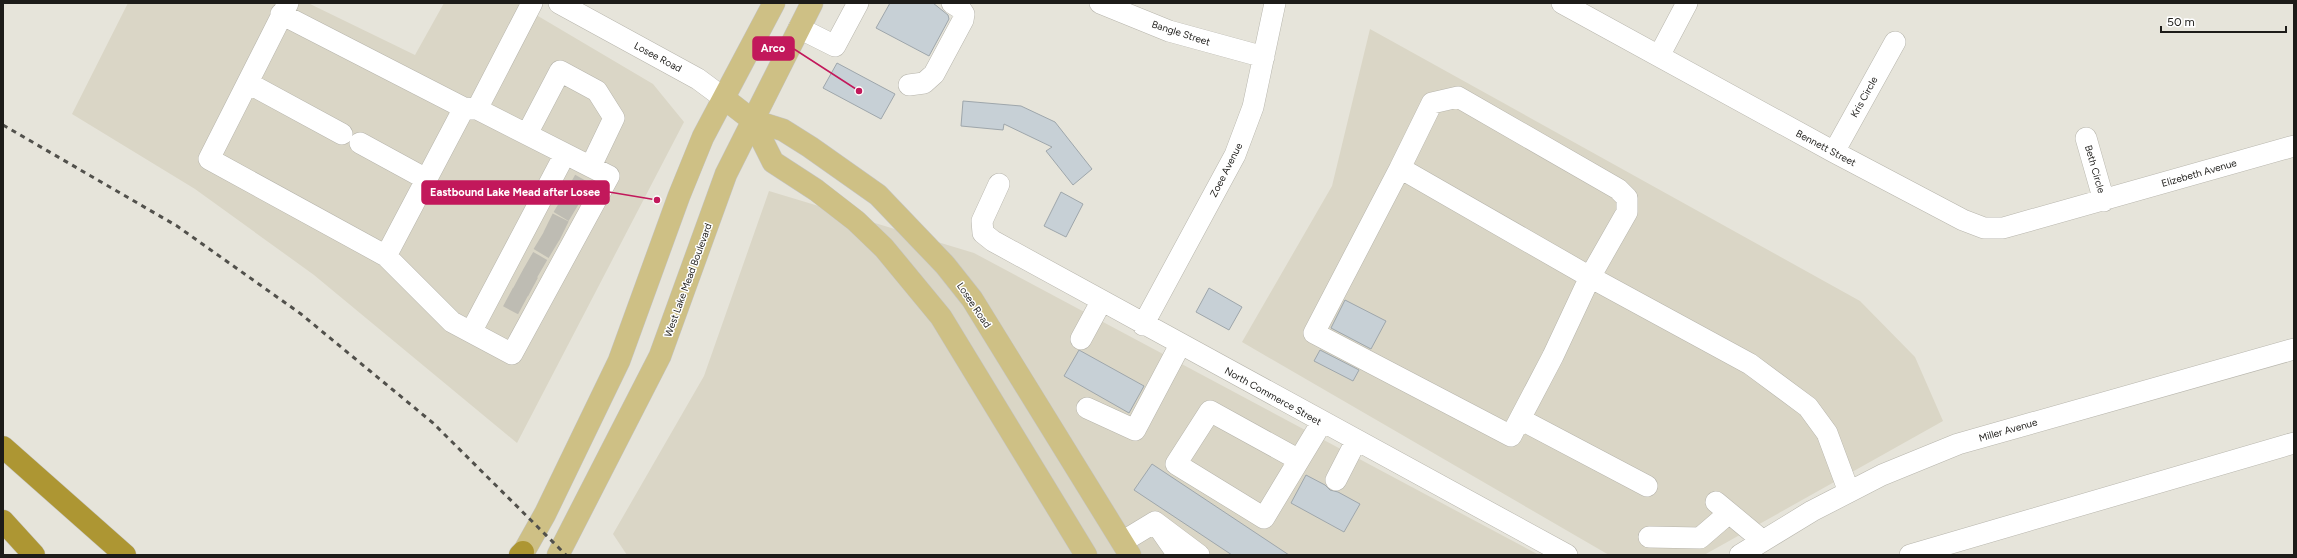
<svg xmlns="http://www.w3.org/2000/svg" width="2297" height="558" font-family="Figtree,sans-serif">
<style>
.built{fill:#dad6c6}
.building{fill:#c7d0d6;stroke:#9ea6ab}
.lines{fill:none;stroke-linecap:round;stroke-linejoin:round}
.minor-tunnel{stroke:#bebcb3;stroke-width:21;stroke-dasharray:21 10;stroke-linecap:butt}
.minor-casing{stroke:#b7b5ac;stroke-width:22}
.major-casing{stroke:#c4c4c3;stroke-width:23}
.highway-casing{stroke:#c4c4c3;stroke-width:23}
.minor{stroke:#fff;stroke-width:21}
.major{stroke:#cec085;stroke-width:22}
.highway{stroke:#ad9633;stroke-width:22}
.rail{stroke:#51504b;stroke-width:3;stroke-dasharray:5 5;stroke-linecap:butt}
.labels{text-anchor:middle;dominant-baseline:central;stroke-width:3;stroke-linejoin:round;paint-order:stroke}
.street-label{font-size:10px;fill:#1d1c19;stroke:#fff}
.leader{fill:none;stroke:#c2185b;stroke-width:1.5}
.callout-dot{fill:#c2185b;stroke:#fff;stroke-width:1.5}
.callout{fill:#c2185b;stroke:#c2185b;stroke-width:1.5}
.callout-label{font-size:11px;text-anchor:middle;font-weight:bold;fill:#fff}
</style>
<rect width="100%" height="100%" fill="#e6e4da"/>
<!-- built -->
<path class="built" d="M128,3H308L415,55L444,3H516L653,84L684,122L517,443L314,275L195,189L72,114Z
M1370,29L1860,301L1915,357L1943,421L1704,555H1609L1242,342L1332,186Z
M769,191L974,253L1539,555H627L613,534L704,376Z"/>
<!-- building -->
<path class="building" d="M890,3H933L948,15L949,19L929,56L876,28Z
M837,63L895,94L881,119L823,88Z
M963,101L1021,106L1055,122L1092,169L1073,185L1046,151L1052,147L1004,124L1003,130L961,126Z
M1061,192L1083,204L1066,237L1044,226Z
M1209,288L1242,307L1229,330L1196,312Z
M1345,300L1386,321L1371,349L1331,328Z
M1079,350L1144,386L1129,413L1064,376Z
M1320,350L1359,370L1353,381L1314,361Z
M1152,464L1289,555H1232L1134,490Z
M1306,475L1325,485L1330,490L1338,492L1360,504L1344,532L1291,503Z"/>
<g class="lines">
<!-- minor-tunnel -->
<path class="minor-tunnel" d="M570,184L586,193
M559,203L574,212
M548,223L564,231
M539,240L554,249
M528,261L542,269
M518,279L533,287
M508,297L523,305"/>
<defs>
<path id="minor" d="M288,3L209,159L386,256
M559,3L698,79L725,99
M1100,3L1169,31L1264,57
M1562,3L1834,152L1963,220L1984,228H2003L2294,146
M281,14L464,108L477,109
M799,28L835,46L858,3
M1659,56L1687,3
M248,83L342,134
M909,85L924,83L934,74L963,20L964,14L960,8L952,3
M464,108L386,256L452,322L512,354L609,176L477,109L532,3
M527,134L560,71L597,91L614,118L591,166
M2086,138L2104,201
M360,143L426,179
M1834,152L1895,42
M1400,168L1432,103L1458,97L1618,189L1627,198V212L1590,277L1553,356L1511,436L1314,333L1400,168L1590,277L1750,364L1808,407L1827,433L1849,492
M999,184L982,221L983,233L993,241L1567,555
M1143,325L1235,155L1253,107L1275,3
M471,332L565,154
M1081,339L1101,302
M1087,408L1135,430L1180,345
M1520,419L1647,486
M1299,460L1210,411L1176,464L1264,518L1322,422
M1336,480L1356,441
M1716,502L1763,541
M1649,537L1700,538L1729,513
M1122,542L1155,522
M1178,555L1155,522L1199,555
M1740,555L1812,511L1882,475L1958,444L2294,349
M1910,555L2294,443"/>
<path id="major" d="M725,99L752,120L783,130L810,147L878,195L945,265L972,299L1130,555
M752,120L773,162L816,190L856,221L884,248L941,317L1086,555
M522,555L545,514L619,361L679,196L703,137L774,3
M558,555L660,356L726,174L812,3"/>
<path id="highway" d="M3,447L125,555
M3,521L34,555
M520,555L523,552"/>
</defs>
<!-- minor casing -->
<use href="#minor" class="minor-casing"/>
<!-- major casing -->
<use href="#major" class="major-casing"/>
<!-- highway casing -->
<use href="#highway" class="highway-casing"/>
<!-- minor -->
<use href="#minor" class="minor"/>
<!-- major -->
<use href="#major" class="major"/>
<!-- highway -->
<use href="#highway" class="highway"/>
<!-- rail -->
<path class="rail" d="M3,125L177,226L301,314L433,423L566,555"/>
</g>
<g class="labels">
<!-- street labels -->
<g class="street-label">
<text transform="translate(1181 33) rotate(18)">Bangle Street</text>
<text transform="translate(658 57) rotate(28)">Losee Road</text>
<text transform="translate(1864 97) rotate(-61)">Kris Circle</text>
<text transform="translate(1826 148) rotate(28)">Bennett Street</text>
<text transform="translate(2095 169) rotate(74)">Beth Circle</text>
<text transform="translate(1226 170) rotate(-63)">Zoee Avenue</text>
<text transform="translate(2199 173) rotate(-16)">Elizebeth Avenue</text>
<text transform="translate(688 280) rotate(-70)">West Lake Mead Boulevard</text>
<text transform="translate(974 305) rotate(56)">Losee Road</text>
<text transform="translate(1273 396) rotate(29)">North Commerce Street</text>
<text transform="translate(2008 430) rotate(-16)">Miller Avenue</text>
</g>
</g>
<!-- callouts -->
<path class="leader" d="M859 91L794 49M657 200L609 192"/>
<g class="callout-dot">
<circle cx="859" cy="91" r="4"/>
<circle cx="657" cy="200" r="4"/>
</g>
<g class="callout">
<rect x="753" y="37" width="41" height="23" rx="4"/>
<rect x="422" y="181" width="187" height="23" rx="4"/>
</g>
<g class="callout-label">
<text x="773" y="52">Arco</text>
<text x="515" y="196">Eastbound Lake Mead after Losee</text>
</g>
<!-- border -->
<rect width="2297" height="558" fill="none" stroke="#1d1c19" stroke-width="8"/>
<!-- scale -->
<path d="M2161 26v6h125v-6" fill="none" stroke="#1d1c19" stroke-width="2"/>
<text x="2167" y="26" font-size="12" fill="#1d1c19" stroke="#ffffff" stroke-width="3" paint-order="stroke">50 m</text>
</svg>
